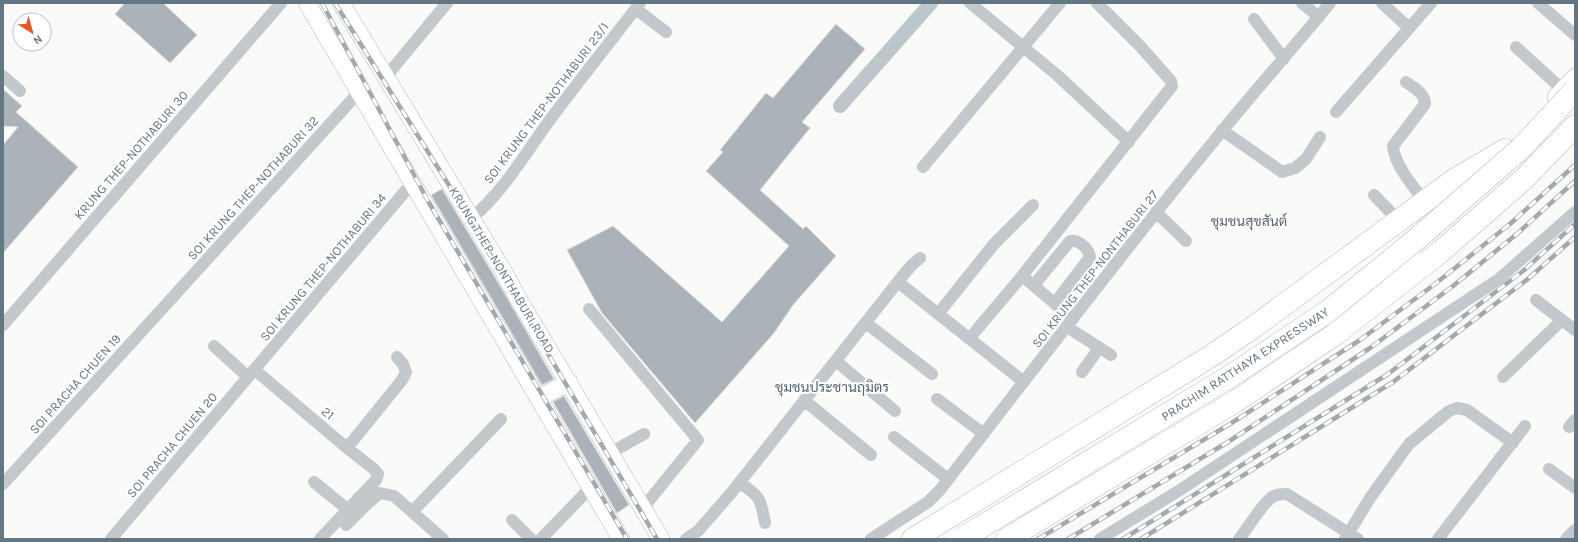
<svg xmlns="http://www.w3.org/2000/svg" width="1578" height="542" font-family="Karla,Sarabun,sans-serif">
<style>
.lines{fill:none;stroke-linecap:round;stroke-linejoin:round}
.canal{stroke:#bbc7cb;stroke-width:14}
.building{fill:#aab3b9;stroke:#dcdcda}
.secondary-casing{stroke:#b3babf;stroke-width:18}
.motorway-casing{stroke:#b4b9bd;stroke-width:23}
.minor{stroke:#c3c8cc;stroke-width:12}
.secondary{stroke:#fff;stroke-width:17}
.motorway{stroke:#fff;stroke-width:22}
.rail-casing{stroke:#a2aab0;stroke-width:4.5}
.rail{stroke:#fff;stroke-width:3;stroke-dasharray:9;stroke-linecap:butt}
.motorway-bridge-casing{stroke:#b4b9bd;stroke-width:23;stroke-linecap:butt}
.motorway-bridge{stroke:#fff;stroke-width:22}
.labels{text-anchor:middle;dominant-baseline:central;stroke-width:4;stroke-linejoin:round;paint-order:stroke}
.street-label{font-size:13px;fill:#657683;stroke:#fff}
.neighbourhood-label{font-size:14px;fill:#57646e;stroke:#fff}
</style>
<rect width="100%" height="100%" fill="#fafaf8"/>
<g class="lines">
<!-- canal -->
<path class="canal" d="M840,106L931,3"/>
</g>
<!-- building -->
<path class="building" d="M125,3H163L197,35L170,63L115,14Z
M836,24L865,49L802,122L810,128L760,190L803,229L806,226L836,256L793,305L774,333L695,423L602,313L567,250L613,226L722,322L789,246L706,171L723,152L720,150L766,93L773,98Z
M3,89L22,106L16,112L78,167L3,253V145L18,127L3,126Z
M442,189L496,279L554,379L542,385L431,195Z
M564,396L629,505L617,513L553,402Z"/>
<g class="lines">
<defs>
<path id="secondary" d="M307,3L621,539
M341,3L505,274L515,293L661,539
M1556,97L1575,77
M1335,318L1415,258
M540,398L569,382"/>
<path id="motorway" d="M913,539L1211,356L1255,326L1454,180L1505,150
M1007,539L1236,401L1334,335L1439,253L1525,178L1575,126"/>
</defs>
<!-- secondary casing -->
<use href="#secondary" class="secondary-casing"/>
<!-- motorway casing -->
<use href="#motorway" class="motorway-casing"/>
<!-- minor -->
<path class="minor" d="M970,3L1057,75L1129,142
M1302,3L1319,17
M1382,3L1409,28
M1538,3L1575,35
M636,9L666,32
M1254,19L1284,59
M1516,47L1563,90
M3,76L20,91
M387,78L389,73L447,3
M1406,82C1414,88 1425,93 1425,104L1393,146C1394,164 1413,186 1424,201
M1336,112L1431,3
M1222,130L1282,172L1295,168L1306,159L1320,137
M923,167L1060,3
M1374,195L1398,220
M1156,212L1186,241
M472,218C503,192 525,154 549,121C579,81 610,42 640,3
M1027,280L1073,319
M898,282L1024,382
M1034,285L1070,241C1079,239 1089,249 1090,257L1055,303
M1536,300L1575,330
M589,309L698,440L643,508
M938,314L994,244L1033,205
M866,323L932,374
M3,325L281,3
M1067,327L1111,355
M969,339L1022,276L1172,86L1171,81L1140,46L1097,3
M214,346L248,377
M836,361L895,411
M255,370L347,448L374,469L378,474L376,480L320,539
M1082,372L1099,348
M1503,377L1562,320
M937,399L984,434
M805,401L871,455
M1569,427L1575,420
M894,437L948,479
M347,448L402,380L406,372L403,364L397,357
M610,453L644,434
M1549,469L1575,488
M314,482L347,509
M740,483C760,496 761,499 765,523
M3,484L359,92
M358,498L367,504L380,493L394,496L443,539
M412,512L501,419
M512,520L531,539
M346,525L367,504
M111,539L413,182
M541,539L591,487
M686,539L698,531L732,492L904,274L912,265L920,258
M871,539L928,502L940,490C1034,369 1126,247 1223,130C1258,87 1295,46 1330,3
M1100,539L1180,490L1499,279L1575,212
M1239,539C1249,527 1260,506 1272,497C1277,494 1282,494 1287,494L1358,539
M1345,539L1370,498L1403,452L1409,444L1449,411L1457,408L1467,410L1513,443
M1438,539L1525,426
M1566,539L1575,530"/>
<!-- secondary -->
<use href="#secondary" class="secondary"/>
<!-- motorway -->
<use href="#motorway" class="motorway"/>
<defs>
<path id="rail" d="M322,3L428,201L627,539
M335,3L450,187L657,539
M1038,539L1230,424L1360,340L1435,284L1510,224L1575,165
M1068,539L1228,442L1370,348L1453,286L1518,233L1575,181
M1123,539L1388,374L1523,271L1575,224
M1141,539L1393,382L1529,278L1575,237"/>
</defs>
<!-- rail casing -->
<use href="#rail" class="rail-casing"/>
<!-- rail -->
<use href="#rail" class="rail"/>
<defs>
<path id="motorway-bridge" d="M961,539L1229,377L1327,312L1419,237L1521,148L1575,90"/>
</defs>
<!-- motorway-bridge casing -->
<use href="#motorway-bridge" class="motorway-bridge-casing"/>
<!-- motorway-bridge -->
<use href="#motorway-bridge" class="motorway-bridge"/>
</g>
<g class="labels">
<!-- street labels -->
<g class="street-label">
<text transform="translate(546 103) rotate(-53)">SOI KRUNG THEP-NOTHABURI 23/1</text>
<text transform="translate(131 155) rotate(-49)">KRUNG THEP-NOTHABURI 30</text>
<text transform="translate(253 188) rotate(-48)">SOI KRUNG THEP-NOTHABURI 32</text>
<text transform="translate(323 267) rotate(-50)">SOI KRUNG THEP-NOTHABURI 34</text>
<text transform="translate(1095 269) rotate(-52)">SOI KRUNG THEP-NONTHABURI 27</text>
<text transform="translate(502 270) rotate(59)">KRUNG THEP-NONTHABURI ROAD</text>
<text transform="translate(1245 364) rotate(-33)">PRACHIM RATTHAYA EXPRESSWAY</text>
<text transform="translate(75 384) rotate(-48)">SOI PRACHA CHUEN 19</text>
<text transform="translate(328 413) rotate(40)">21</text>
<text transform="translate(172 445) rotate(-50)">SOI PRACHA CHUEN 20</text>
</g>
<!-- neighbourhood labels -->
<g class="neighbourhood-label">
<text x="1249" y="221">ชุมชนสุขสันต์</text>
<text x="832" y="387">ชุมชนประชานฤมิตร</text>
</g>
</g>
<!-- border -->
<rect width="1578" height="542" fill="none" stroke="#657683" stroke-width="8"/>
<!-- north arrow -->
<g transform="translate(32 32) rotate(143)"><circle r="19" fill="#ffffff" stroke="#c1c8cd"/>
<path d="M0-3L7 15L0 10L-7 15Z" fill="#e4572e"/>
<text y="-6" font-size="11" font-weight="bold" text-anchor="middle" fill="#657683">N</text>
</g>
</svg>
